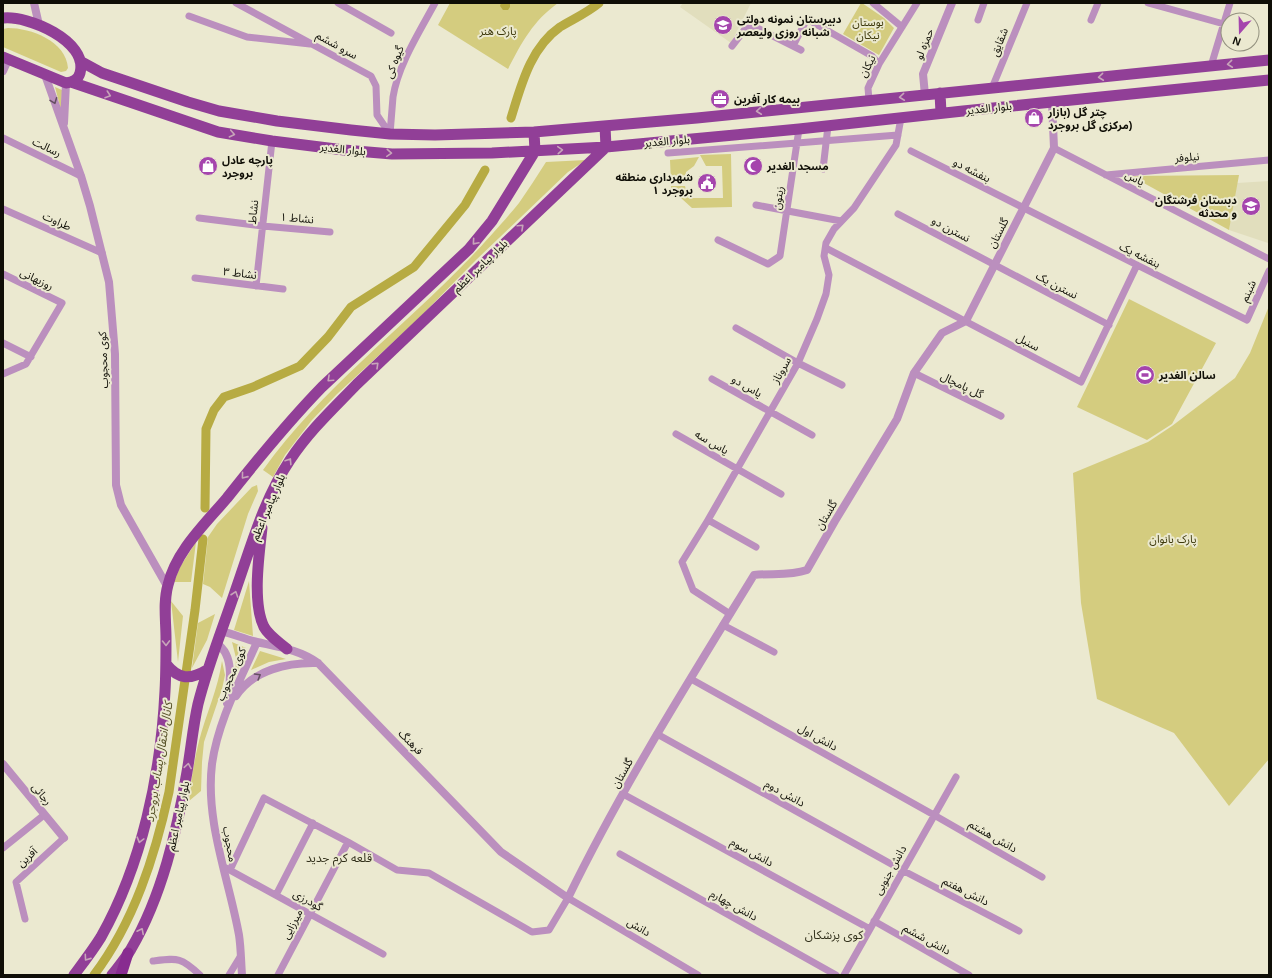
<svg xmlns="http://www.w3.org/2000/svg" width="1272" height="978" font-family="Arial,'Noto Sans Arabic',sans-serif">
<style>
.built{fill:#e1debd}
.green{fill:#d4cc7f}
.water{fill:#b7ab43}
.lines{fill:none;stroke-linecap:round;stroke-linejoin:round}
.canal{stroke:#b7ab43;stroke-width:9}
.minor{stroke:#bb8fbe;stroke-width:7}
.tertiary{stroke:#bb8fbe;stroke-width:8}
.primary{stroke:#913f97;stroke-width:11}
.trunk{stroke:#882c90;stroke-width:11}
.oneway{stroke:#c7a5b9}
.oneway2{stroke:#654e62}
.labels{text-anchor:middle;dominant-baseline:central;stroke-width:4;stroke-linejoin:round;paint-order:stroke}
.poi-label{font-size:11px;font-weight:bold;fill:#0f0e06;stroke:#ebe9d0;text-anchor:start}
.park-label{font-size:11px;fill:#3c370a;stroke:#ebe9d0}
.street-label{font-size:11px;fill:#0f0e06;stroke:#ebe9d0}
.water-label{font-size:12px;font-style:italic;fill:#565127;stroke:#ebe9d0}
.neighbourhood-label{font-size:12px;fill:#312f1a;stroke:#ebe9d0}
</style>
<rect width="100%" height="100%" fill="#ebe9d0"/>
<!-- built -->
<path class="built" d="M683,3H751L731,43L680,7Z
M1269,181V238L1268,243L1229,230L1237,183Z"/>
<!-- green -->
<path class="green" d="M450,3H558C533,21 522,42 508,69L438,25Z
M861,3H862L884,18L894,28L879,55L843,34Z
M8,28C31,28 66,41 68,68L66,71L61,72L3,47V29Z
M55,87L62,90L61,110Z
M731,154L732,207L692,208L671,189V186H685L688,198H723L722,166H706L700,155Z
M699,157L694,166L686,172L685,182L671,183L670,160Z
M586,160L568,172L476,260L418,319L337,394L312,420L285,455L273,477L263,470C321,389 402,329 471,257C486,241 505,220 519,203C528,190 537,176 546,162Z
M1239,175L1229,230L1131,176Z
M1129,299L1216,343L1172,424L1147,440L1077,407Z
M1269,306V759L1229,806L1174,733L1097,699L1081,603L1073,473L1148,442L1172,426L1235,378L1250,353Z
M257,485L258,491L248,514L222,598L210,587L203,584L208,537L217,524L252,487Z
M196,542L191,582H174L180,567Z
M249,581L253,636L234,630Z
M171,601L183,616L178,662Z
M215,614L207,640L192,668L198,623Z
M232,642L246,648L235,678L236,658Z
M260,651L286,659L269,662L251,670Z
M222,661L225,675L222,689L204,742L202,762L201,791L189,801C191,781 194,761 199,741C206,714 218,689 222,661Z"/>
<!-- water -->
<path class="water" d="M501,3H510V7L508,10H503L500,6Z"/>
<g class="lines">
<!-- canal -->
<path class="canal" d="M511,118C521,86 530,48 560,27C573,19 587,13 599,3
M205,508L206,429L214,410L224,397L253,387L300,366L328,337L351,307L414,267L465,205L485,170
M94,975C134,922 155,856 169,792L195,610L203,539"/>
<!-- minor -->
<path class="minor" d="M236,3L371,76L376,86L377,115L390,134
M338,3L391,33
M873,3L902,27
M1148,3L1224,24
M189,16L247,37L310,44
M978,20L984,3
M1091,20L1098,3
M732,46L749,24L801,50
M793,46L807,19L872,56L879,64
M1211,66L1230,3
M992,88L1027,3
M869,100L868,88L879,64L917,3
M390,134C391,122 392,109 393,97C398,65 420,31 435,3
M3,138L81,176
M1054,148L1269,259
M911,151L1137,265L1247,320L1269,271
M668,153L898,135
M823,169L828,126
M1106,175L1269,160
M756,205L841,221
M3,209L102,253
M898,214L1109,325
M199,218L263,226L330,232
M718,240L768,264L780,256L799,129
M826,248L1081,382L1137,265
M3,274L62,303L26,364L3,374
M195,278L283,289
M256,286L272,141
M736,328L798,363L842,385
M3,343L31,357
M914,373L1001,416
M712,379L812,435
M676,434L781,494
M708,520L756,547
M730,614L693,590L682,562L708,520L798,363L817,319L826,294L829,275L824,256L826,243L834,229L854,208L896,145L901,118
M723,625L774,652
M691,679L934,815L1042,877
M657,734L902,870L1019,931
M623,794L870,929
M3,848L44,815
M620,854L836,975
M226,868L383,954
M230,870L264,798L348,842L397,870L429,873L532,932L549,930L568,898L698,975
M276,895L313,823
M25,919L16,882L64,838
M874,921L969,975
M153,961C178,958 181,957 200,975
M229,975L240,957
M278,975L348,842
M844,975L956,777"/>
<!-- tertiary -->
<path class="tertiary" d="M34,3L39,25
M3,71L8,60
M45,75L81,176L90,206L109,282L115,354L116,485L121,505L167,586
M925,95L923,74L952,3
M64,123L66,83
M221,631C233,634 245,639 257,642C279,647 300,650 318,663L501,852L568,898C622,787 689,681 754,575C772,573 790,576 807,570L835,521L897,419L914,373L942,333L966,321L1054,148L1052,102
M217,644C235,655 230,685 227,703
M236,696C253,670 288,662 318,663
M3,764L64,838
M242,975C241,962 241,948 239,935C229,879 205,822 212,764C218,721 240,681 257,642"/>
<!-- primary -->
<path class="primary" d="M3,18C27,15 89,41 80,73C78,80 73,82 66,83L3,57
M80,61L102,73L188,102L219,111L277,121L351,130L390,134L435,135L534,132L697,118L1269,60
M71,82L218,132L272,141L344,150L392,154L492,153L606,147L799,129L963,111L1269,80
M940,93L941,113
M262,528C259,555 252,603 264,627C269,636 279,642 287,649
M166,664C179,680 190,680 207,670
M74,975C83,963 93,950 101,937C142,864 161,774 165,691C166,674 166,656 166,638C166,621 163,602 168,585C176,551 205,524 227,498C257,460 288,422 322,387L469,249L492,221L535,151L534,132
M112,975C119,966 126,958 131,949C162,896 177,831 187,772C191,749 193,726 198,704C208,664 224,625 237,586C252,543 265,497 290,460C309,431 334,408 357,384L606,147L605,126"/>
<!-- trunk -->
<path class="trunk" d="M121,975L128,953"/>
</g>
<!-- one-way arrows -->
<defs><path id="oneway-chevron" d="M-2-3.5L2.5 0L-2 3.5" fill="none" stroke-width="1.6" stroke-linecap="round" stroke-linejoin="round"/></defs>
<g class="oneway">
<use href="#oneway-chevron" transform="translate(1230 64) rotate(174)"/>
<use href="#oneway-chevron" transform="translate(1101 77) rotate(174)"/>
<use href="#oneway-chevron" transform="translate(108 95) rotate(19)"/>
<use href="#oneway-chevron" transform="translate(902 97) rotate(174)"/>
<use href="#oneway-chevron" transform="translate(759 111) rotate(174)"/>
<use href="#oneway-chevron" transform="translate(232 134) rotate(12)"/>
<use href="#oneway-chevron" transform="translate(560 150) rotate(-4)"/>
<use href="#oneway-chevron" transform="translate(389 153) rotate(4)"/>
<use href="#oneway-chevron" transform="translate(521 227) rotate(-43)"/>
<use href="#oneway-chevron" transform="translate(475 242) rotate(131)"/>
<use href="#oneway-chevron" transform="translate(376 365) rotate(-44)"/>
<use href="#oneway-chevron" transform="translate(330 379) rotate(137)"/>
<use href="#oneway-chevron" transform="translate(289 461) rotate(-57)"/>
<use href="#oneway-chevron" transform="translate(244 476) rotate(129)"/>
<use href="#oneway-chevron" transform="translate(235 594) rotate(-71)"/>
<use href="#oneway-chevron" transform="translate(166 643) rotate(89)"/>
<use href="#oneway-chevron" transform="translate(188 766) rotate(-81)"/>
<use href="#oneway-chevron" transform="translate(140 840) rotate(105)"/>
<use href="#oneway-chevron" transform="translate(141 931) rotate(-63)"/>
<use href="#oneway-chevron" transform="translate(87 958) rotate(125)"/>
</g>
<g class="oneway2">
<use href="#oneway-chevron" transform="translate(54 101) rotate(69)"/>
<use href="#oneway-chevron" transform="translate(258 676) rotate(-31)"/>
</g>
<!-- icons -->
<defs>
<symbol id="school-disc" viewBox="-11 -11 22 22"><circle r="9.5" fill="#a545ad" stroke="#ebe9d0"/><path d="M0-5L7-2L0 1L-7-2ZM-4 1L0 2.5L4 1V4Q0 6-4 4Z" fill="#fff"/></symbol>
<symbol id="office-disc" viewBox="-11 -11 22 22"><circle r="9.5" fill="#a545ad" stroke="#ebe9d0"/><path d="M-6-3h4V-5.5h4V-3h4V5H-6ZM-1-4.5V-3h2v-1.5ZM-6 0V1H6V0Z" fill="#fff"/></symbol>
<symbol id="shop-disc" viewBox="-11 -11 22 22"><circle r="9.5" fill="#a545ad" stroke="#ebe9d0"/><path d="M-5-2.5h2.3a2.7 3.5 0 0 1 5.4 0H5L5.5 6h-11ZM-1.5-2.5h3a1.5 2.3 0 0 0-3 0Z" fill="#fff"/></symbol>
<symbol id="mosque-disc" viewBox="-11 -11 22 22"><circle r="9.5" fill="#a545ad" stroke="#ebe9d0"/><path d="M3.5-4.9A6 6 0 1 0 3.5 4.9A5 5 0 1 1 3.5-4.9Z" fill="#fff"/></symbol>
<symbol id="civic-disc" viewBox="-11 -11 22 22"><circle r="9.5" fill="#a545ad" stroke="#ebe9d0"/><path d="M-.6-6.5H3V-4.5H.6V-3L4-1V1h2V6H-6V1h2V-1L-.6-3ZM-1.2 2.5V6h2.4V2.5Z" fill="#fff"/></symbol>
<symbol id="stadium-disc" viewBox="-11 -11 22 22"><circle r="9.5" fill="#a545ad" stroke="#ebe9d0"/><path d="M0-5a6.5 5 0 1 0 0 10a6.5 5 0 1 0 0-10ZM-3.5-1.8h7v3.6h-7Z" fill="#fff"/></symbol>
</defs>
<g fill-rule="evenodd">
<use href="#school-disc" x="712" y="14" width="22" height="22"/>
<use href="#office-disc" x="709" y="88" width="22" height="22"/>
<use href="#shop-disc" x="1023" y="107" width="22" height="22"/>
<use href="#shop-disc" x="197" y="155" width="22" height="22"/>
<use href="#mosque-disc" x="742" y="155" width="22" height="22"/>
<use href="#civic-disc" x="696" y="172" width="22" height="22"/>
<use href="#school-disc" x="1240" y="195" width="22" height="22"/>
<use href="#stadium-disc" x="1134" y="364" width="22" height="22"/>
</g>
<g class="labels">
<!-- poi labels -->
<g class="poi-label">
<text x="737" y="19">دبیرستان نمونه دولتی<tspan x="737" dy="13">شبانه روزی ولیعصر</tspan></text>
<text x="734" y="99">بیمه کار آفرین</text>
<text x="1048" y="112">چتر گل (بازار<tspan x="1048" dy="13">مرکزی گل بروجرد)</tspan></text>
<text x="222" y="160">پارچه عادل<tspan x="222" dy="13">بروجرد</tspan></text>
<text x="767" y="166">مسجد الغدیر</text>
<text x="693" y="177" text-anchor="end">شهرداری منطقه<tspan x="693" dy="13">۱ بروجرد</tspan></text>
<text x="1237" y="200" text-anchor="end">دبستان فرشتگان<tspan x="1237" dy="13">و محدثه</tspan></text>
<text x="1159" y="375">سالن الغدیر</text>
</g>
<!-- park labels -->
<g class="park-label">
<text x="868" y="22">بوستان<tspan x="868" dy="13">نیکان</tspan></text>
<text x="498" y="31">پارک هنر</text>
<text x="1173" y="539">پارک بانوان</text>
</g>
<!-- street labels -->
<g class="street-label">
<text transform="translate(999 42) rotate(-68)">شقایق</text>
<text transform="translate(924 44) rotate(-68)">حمزه لو</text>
<text transform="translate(337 45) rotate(29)">سرو ششم</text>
<text transform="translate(394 62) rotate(-69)">گیوه کی</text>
<text transform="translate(867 66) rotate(-63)">نیکان</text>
<text transform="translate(989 108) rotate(-6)">بلوار الغدیر</text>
<text transform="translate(667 141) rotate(-5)">بلوار الغدیر</text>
<text transform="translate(47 147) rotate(26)">رسالت</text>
<text transform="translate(343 149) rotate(6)">بلوار الغدیر</text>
<text transform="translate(1187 157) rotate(-5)">نیلوفر</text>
<text transform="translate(972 170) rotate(27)">بنفشه دو</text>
<text transform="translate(1135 178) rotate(27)">یاس</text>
<text transform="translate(778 198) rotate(-82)">زیتون</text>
<text transform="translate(253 212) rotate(-84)">نشاط</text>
<text transform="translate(297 218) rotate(5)">نشاط ۱</text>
<text transform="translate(57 221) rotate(24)">طراوت</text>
<text transform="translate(951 229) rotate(28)">نسترن دو</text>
<text transform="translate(998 233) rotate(-63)">گلستان</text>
<text transform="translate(1140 255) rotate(26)">بنفشه یک</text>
<text transform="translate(480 266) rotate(-44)">بلوار پیامبر اعظم</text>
<text transform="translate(240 273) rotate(7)">نشاط ۳</text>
<text transform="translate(37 279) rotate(26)">روزبهانی</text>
<text transform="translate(1057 285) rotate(28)">نسترن یک</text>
<text transform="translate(1248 291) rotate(-66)">شبنم</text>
<text transform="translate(1028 342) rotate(28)">سنبل</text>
<text transform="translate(103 360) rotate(-92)">کوی محجوب</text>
<text transform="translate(781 370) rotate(-61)">سروناز</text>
<text transform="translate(962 385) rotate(26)">گل پامچال</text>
<text transform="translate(747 386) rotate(30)">یاس دو</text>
<text transform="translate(712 442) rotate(30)">یاس سه</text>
<text transform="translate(268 507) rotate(-67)">بلوار پیامبر اعظم</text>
<text transform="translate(826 515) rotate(-60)">گلستان</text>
<text transform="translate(231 674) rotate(-66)">کوی محجوب</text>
<text transform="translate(818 737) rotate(29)">دانش اول</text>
<text transform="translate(411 742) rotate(46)">فرهنگ</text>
<text transform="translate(622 773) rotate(-61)">گلستان</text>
<text transform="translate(785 793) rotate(29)">دانش دوم</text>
<text transform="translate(42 794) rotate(51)">رجائی</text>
<text transform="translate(178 816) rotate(-78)">بلوار پیامبر اعظم</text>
<text transform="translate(993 836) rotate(30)">دانش هشتم</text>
<text transform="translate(230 844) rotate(80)">محجوب</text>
<text transform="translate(752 852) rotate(29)">دانش سوم</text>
<text transform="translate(27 857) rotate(-43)">آفرین</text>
<text transform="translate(890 870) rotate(-61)">دانش جنوبی</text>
<text transform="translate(966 891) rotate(27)">دانش هفتم</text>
<text transform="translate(308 900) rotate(29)">گودرزی</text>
<text transform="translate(734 905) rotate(29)">دانش چهارم</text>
<text transform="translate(292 924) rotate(-62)">میرزایی</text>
<text transform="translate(639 927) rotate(31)">دانش</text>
<text transform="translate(927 939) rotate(29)">دانش ششم</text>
</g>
<!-- water labels -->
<g class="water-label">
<text transform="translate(159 762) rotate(-81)">کانال انتقال پساب بروجرد</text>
</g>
<!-- neighbourhood labels -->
<g class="neighbourhood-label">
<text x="339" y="858">قلعه کرم جدید</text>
<text x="834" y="935">کوی پزشکان</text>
</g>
</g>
<!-- border -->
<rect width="1272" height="978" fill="none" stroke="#0f0e06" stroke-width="8"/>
<!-- north arrow -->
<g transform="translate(1240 32) rotate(200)"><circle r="19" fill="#ebe9d0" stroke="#93917f"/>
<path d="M0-3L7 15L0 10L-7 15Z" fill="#a545ad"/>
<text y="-6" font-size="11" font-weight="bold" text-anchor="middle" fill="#0f0e06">N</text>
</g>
</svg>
